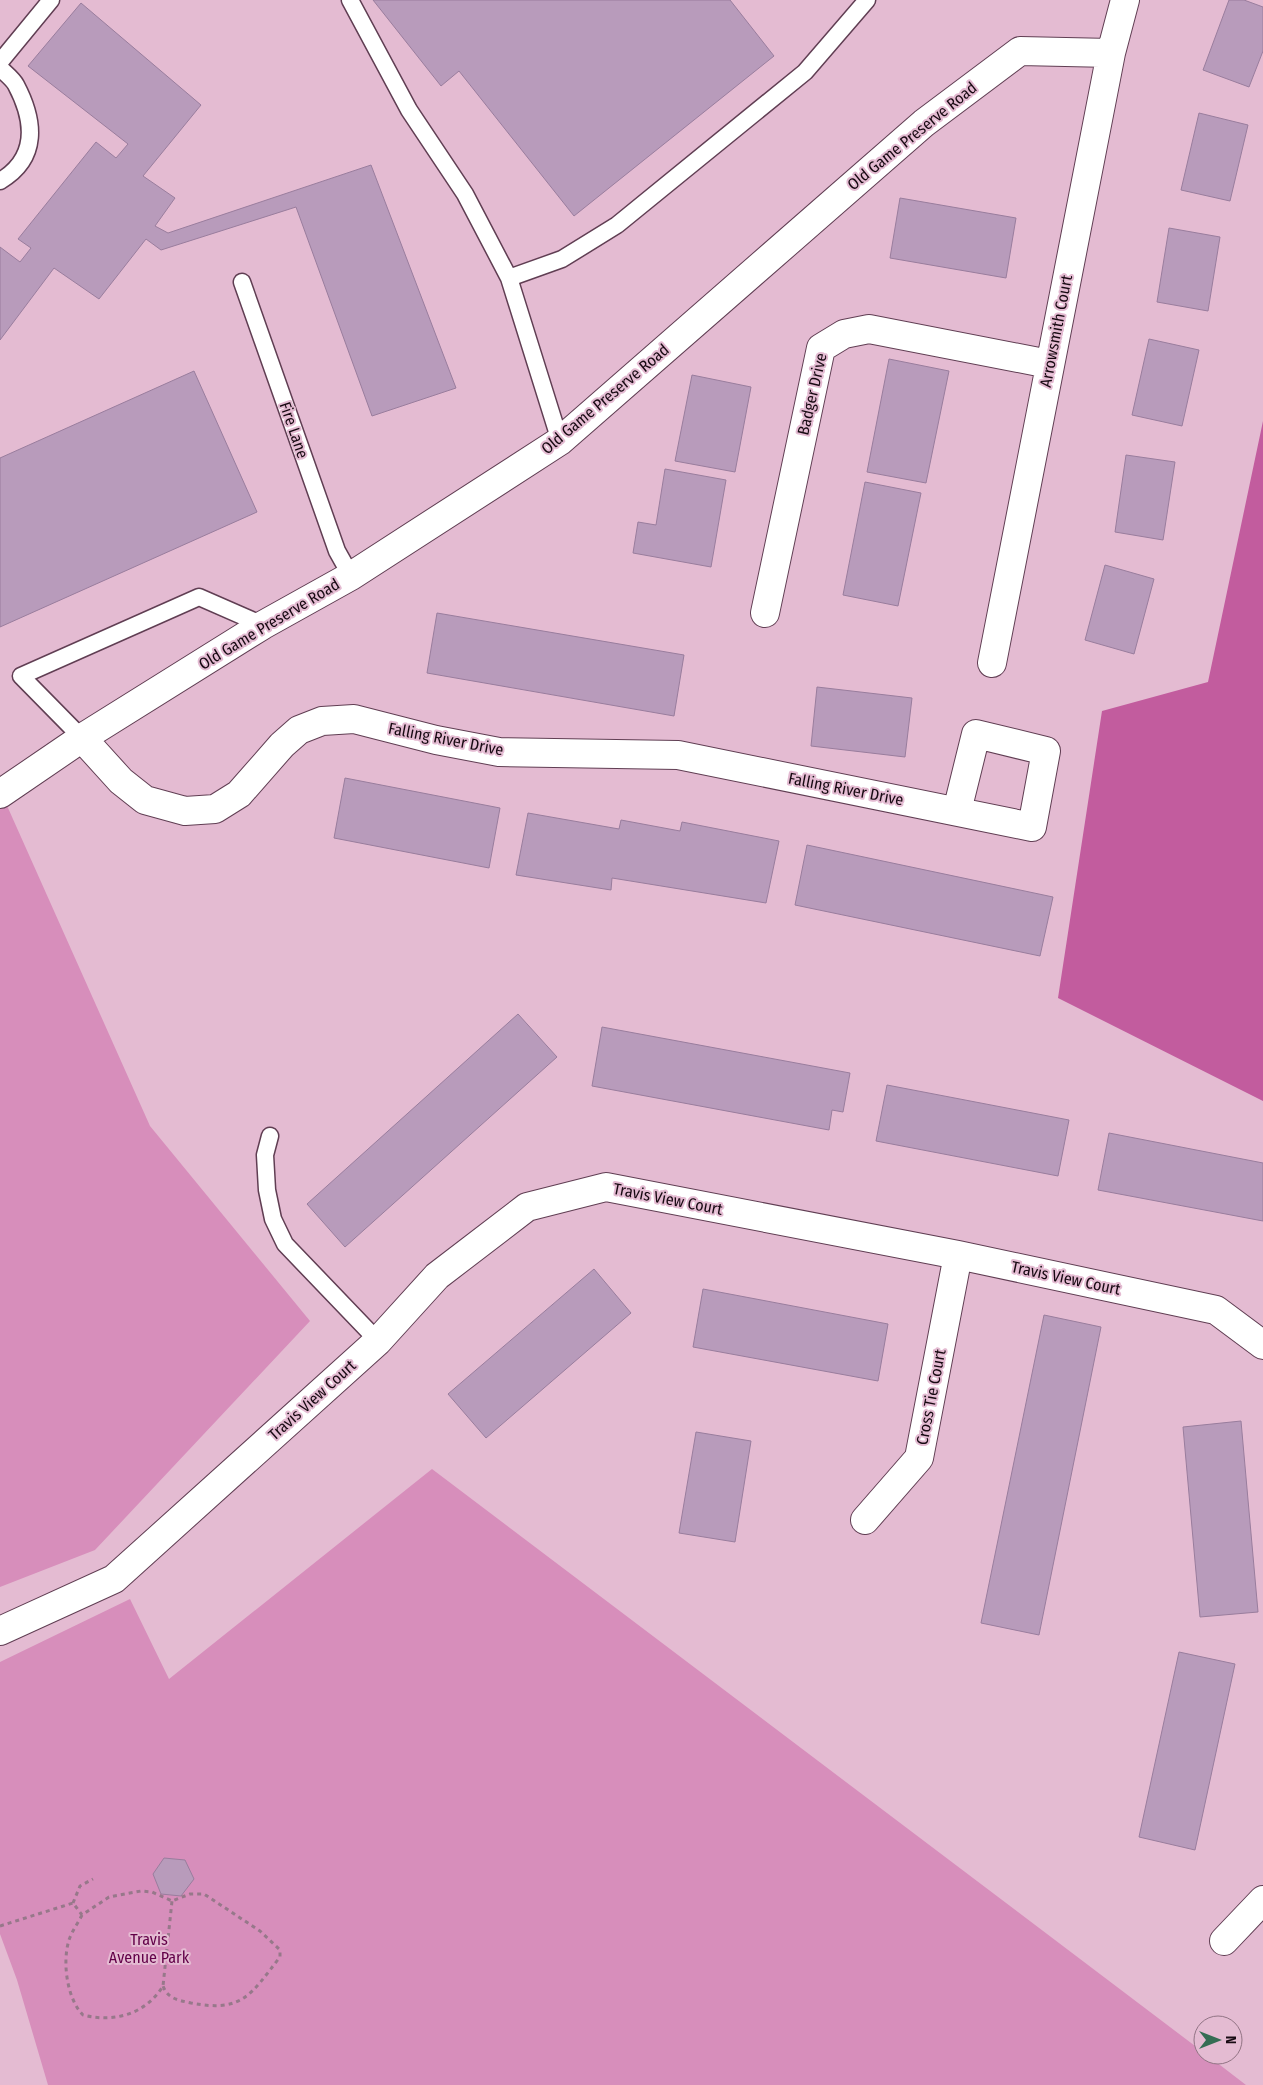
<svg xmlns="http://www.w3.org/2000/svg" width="1263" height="2085" font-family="'Fira Sans Condensed',sans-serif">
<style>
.green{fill:#d78ebb}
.forest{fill:#c25c9e}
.building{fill:#b89bbb;stroke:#997d9d}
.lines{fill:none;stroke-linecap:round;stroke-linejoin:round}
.service-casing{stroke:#603e53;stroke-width:19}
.minor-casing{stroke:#603e53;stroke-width:30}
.path{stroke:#97788a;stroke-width:3;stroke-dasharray:4 4;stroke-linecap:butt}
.service{stroke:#fff;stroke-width:16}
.minor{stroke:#fff;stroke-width:28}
.labels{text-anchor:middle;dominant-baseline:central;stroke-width:4;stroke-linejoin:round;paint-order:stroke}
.street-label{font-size:16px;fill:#170912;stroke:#e4bbd2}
.park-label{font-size:16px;fill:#620048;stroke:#e4bbd2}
</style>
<rect width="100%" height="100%" fill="#e4bbd2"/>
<!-- green -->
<path class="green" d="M0,790L150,1126L310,1321L95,1550L0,1587Z
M432,1469L1203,2052V2055H1207L1246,2085H48L17,1980L0,1934V1662L130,1599L169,1679Z"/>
<!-- forest -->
<path class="forest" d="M1263,421V1101L1058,998L1102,711L1208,682Z"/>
<!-- building -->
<path class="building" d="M373,0H730L774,56L574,216L459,71L441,86Z
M1229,0H1244L1263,7V51L1249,87L1203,70Z
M81,3L201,105L143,176L175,198L155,226L168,233L371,165L456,388L372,416L296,207L161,250L146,239L99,299L54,268L0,340V247L20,262L31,248L18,239L96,142L116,158L128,144L28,66Z
M1199,113L1248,125L1230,201L1181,190Z
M900,198L1016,218L1006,278L890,258Z
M1169,228L1220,237L1208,311L1157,302Z
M1149,339L1199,350L1182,426L1132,415Z
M889,359L949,371L926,483L867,472Z
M194,371L257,512L0,627V458Z
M692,375L751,387L735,472L675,461Z
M1126,455L1175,462L1163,540L1115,532Z
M665,469L726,480L711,567L633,553L638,522L656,525Z
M865,482L921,493L898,606L843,595Z
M1105,565L1154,579L1134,654L1085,640Z
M437,613L684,655L674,716L427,673Z
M817,687L912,698L905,757L811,746Z
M345,778L500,808L489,868L334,838Z
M528,813L619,829L621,820L680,831L682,822L779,841L766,903L612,878L611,890L516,875Z
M807,845L1053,897L1040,956L795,905Z
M518,1014L557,1057L345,1247L307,1204Z
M602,1027L850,1073L843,1112L832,1110L829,1130L592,1086Z
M887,1085L1069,1120L1058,1176L876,1141Z
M1109,1133L1263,1163V1221L1098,1190Z
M594,1269L631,1313L486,1438L448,1394Z
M703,1289L888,1324L878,1381L693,1347Z
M1044,1315L1101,1327L1039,1635L981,1623Z
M1241,1421L1258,1612L1200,1617L1183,1427Z
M696,1432L751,1441L735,1542L679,1533Z
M1179,1652L1235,1664L1195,1850L1139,1837Z
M164,1858L185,1860L194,1879L181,1896L161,1894L153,1874Z"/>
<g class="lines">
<defs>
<path id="service" d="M350,0L409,110L465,194L509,278L560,441
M0,62L51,0
M0,68C5,73 13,79 16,85C35,121 39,158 0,181
M509,278L562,259L617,225L805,72L867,0
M242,282L337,551L351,576
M82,738L21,676L199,597L263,625
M270,1136L265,1155L267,1190L273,1219L285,1244L378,1341"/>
<path id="minor" d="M765,613L821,348L844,334L869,329L1049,364
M992,663L1111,53L1125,0
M82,738L121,781L145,800L185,811L215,809L239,794L282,745L299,730L322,721L354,719L436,740L499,752L678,755L1032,827L1046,751L976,734L957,811
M0,794L82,738L263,625L351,576L560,441L924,123L1020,51L1111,53
M865,1520L919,1458L958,1255
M0,1631L114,1579L378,1341L437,1276L527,1207L606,1187L958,1255L1216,1310L1263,1345
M1224,1941L1263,1900"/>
</defs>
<!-- service casing -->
<use href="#service" class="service-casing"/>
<!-- minor casing -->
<use href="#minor" class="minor-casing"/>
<!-- path -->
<path class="path" d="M73,1903L80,1886L93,1879
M82,1915C78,1923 72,1931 69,1940C62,1962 67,1999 83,2015C114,2023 146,2014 163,1986L172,1901
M0,1926L73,1903L82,1915L109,1897L141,1891L152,1892L172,1901L190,1894H204L260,1931L280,1950V1957C251,1994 243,2013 191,2003C178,2000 168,1999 163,1986"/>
<!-- service -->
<use href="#service" class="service"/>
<!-- minor -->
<use href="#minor" class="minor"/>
</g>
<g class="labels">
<!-- street labels -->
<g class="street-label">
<text transform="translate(912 136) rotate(-39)">Old Game Preserve Road</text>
<text transform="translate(1056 331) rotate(-79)">Arrowsmith Court</text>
<text transform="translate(812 394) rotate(-77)">Badger Drive</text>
<text transform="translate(605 399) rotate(-40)">Old Game Preserve Road</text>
<text transform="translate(294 430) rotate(71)">Fire Lane</text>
<text transform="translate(269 624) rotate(-31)">Old Game Preserve Road</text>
<text transform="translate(446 739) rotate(11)">Falling River Drive</text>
<text transform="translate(846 789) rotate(11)">Falling River Drive</text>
<text transform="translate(668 1199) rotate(11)">Travis View Court</text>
<text transform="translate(1066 1278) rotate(12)">Travis View Court</text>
<text transform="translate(931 1397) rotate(-79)">Cross Tie Court</text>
<text transform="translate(312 1400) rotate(-42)">Travis View Court</text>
</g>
<!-- park labels -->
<g class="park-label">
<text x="149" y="1939">Travis<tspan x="149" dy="18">Avenue Park</tspan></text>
</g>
</g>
<!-- north arrow -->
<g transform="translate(1218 2040) rotate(90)"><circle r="24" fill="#e4bbd2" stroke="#927485"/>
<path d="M0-4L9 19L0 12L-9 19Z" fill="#356d54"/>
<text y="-8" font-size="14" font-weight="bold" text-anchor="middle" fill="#170912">N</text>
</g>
</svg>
